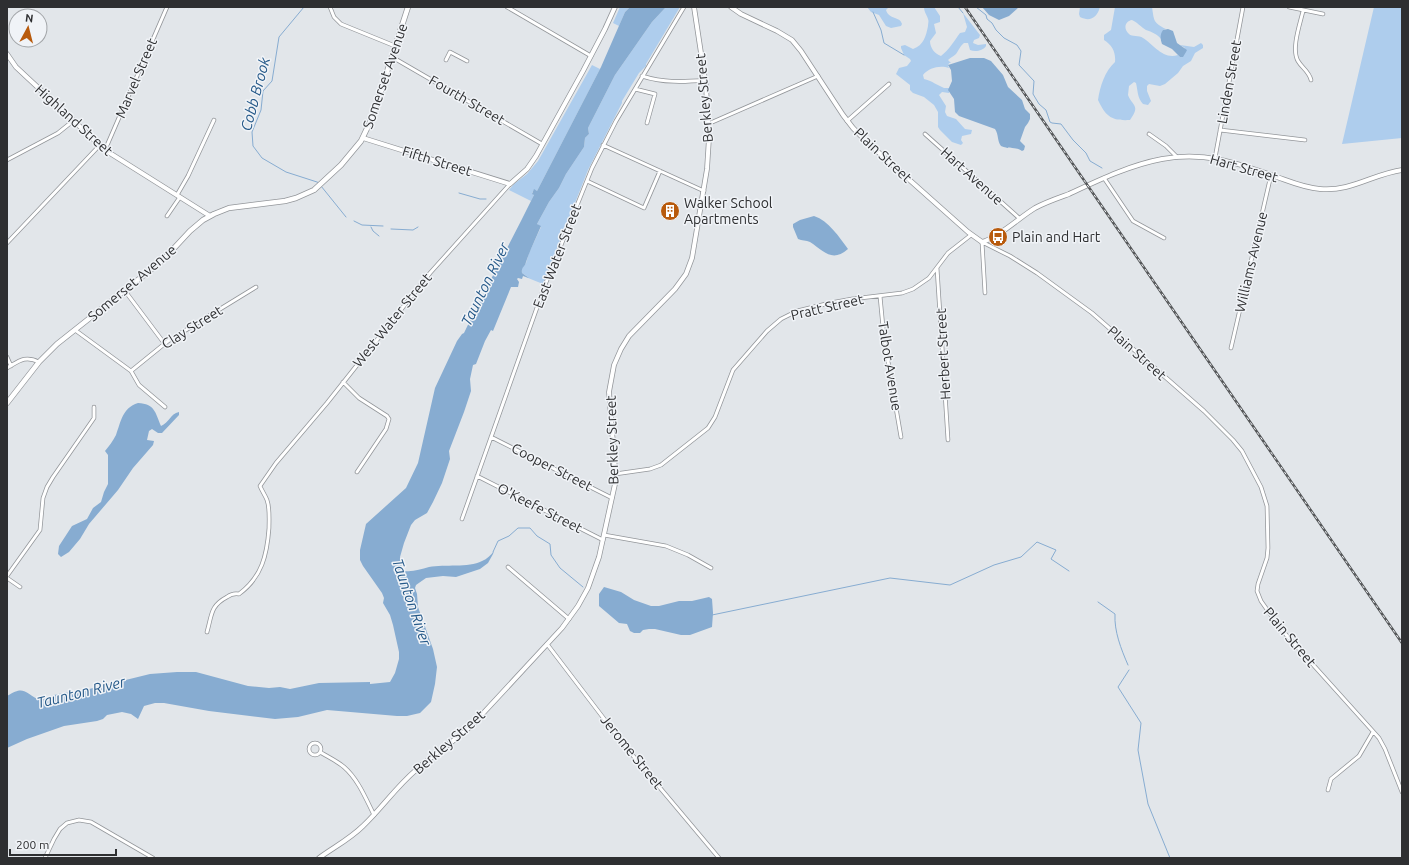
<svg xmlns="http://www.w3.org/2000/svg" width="1409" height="865" font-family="Ubuntu,sans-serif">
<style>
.green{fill:#aecded}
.water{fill:#87acd1}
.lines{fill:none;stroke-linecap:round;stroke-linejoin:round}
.stream{stroke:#87acd1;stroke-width:1}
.street-casing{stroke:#93969a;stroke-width:4.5}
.secondary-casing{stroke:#93969a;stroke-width:5.5}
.primary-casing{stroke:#93969a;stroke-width:6}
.street{stroke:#fff;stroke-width:3}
.secondary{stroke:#fff;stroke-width:4}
.primary{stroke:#fff;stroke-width:4.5}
.rail-casing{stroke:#545658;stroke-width:2.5}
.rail{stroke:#f0f3f7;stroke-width:1;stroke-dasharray:3;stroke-linecap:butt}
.labels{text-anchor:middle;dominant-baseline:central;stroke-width:3;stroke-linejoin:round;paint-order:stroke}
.street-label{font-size:14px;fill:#2e2f31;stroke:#f0f3f7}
.poi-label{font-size:14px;fill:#2e2f31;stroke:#f0f3f7;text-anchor:start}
.water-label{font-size:15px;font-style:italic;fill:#245888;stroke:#f0f3f7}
</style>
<rect width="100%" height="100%" fill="#e2e6ea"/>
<!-- green -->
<path class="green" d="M620,7H630L625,12L619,26L613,23Z
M666,7H680L646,64V66L639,73L622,101V103L588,170L543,284L523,276L528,277L522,273V268L526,263L529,253L541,227L537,224L549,202L559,188L566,174L584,147L585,138L589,134L588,128L615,75L652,22Z
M867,7H892L888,8L886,10C889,20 900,16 902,24L901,26L891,28L886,26L879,15L871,12Z
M924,7H934L940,16V22L934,24L936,33L930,41C930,48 935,54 941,56C949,50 954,41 960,33L965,32L967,27L963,13L980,35L979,38L974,40L973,43L978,45L986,44V46C983,51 975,52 970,50L968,43H964C960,46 959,50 956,54C954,56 950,58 948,60L951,63H949L948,66L949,68C941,65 929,67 923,75L924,79C934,82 935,84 944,88H949V93L942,92L939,95L946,106L945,112L947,116L956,119L965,129L972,130L971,134L962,136L961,140L963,143L961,145L952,142L940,130L938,127V112L934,105L924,97L913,93L910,90V85L896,74L899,68L907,66L911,61L910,59L904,55L901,48V46L905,45L913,49C924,45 926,36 928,26C928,23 929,22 928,19C927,15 924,12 924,7Z
M1080,7H1100C1097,18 1090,22 1080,17L1079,14Z
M1115,7H1152C1154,20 1153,23 1166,29L1163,30L1161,39C1157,34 1152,32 1146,30C1141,27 1137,22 1132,20C1125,21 1123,29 1129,34C1132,37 1139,35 1143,38C1153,44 1163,60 1178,55L1180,57L1185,48L1180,45L1194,47L1201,43L1203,45V48L1195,53L1191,61L1183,66L1178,73L1165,84L1160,86L1149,84L1147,86V91L1151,101L1148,105L1143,104C1137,97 1138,91 1136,83L1134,82L1129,86L1128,95C1132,106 1141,105 1130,120C1112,121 1106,117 1098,100C1100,86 1105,71 1115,62C1116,52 1112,45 1104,40V35L1111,30Z
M1374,7H1402V138L1342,144Z
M592,65L600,69L537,191L534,190L532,193L534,195L531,201L509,190L514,184L527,174L538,161Z"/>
<!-- water -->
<path class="water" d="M630,7H666L652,22L615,75L588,128L589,134L585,138L584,147L566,174L559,188L549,202L537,224L541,226C536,238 530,250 526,262C525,267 521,267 522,273L529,278L523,276L522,279L518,278L517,279L519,282L518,287H511L493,331L491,330L485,341L476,364L473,365L470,379L471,391L464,412L449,451L450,459L442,483L433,502L427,513L415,520L411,525L404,543L400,557L401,564L402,569L405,571C413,572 421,569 429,567C445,564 468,568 482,561C487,559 491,555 494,551L493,554L488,563L480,569L456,577L443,576L426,578L416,585L415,588L417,594L418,607L433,649L437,667L435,684L431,702L420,713L407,716H397L327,710L298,717L275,719L209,711L164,703H155L144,706L138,719L131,714L122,712L107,715L103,719L97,721L64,726L27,739L7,748V696C23,686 24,691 37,699C43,699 48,697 54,695C62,693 69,692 77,692L150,674L177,672H196L248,686L269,688L280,687L290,689L319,683L370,682V684L390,682L395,673L399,659V652L393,625L390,615L383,603L384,598L382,593L363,566L360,560V550L366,524L406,488L418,463L435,388L457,341L462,334L464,333C487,285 512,240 534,195L532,194L534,189L537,191L601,67L625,12Z
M982,7H1019L1009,16L999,20L989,15Z
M1168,29L1173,31L1177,43L1187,50L1186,52L1183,57H1180L1172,49L1162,44C1160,39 1160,34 1163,30Z
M970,58H984L991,61L1003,75L1008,87L1022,100L1025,109L1030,114V119L1028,123L1025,127L1020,141L1025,146L1024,150L1022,151C1015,146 1010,150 1001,146C997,141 999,135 995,129L959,116L955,112L954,99L948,90L952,81L951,70L948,65Z
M814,216C829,221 839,237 848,249C832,263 824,251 810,242C806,240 802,241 798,239L793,227V224L800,220Z
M138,403C155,404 155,412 161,426C169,423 170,414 179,412V415L162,433H158L152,429L149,431L147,440L154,441L153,445L133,468L118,490L89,524L80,539L69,552L61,557L58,554L59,546L72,526L87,519L93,508L101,502L104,492L108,484V455L105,451C109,446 113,441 116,435C121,422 122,408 138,403Z
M604,587L621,592L634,600L651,606H659L679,601H692L709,597L712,599L713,613L712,627L690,635H681L655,629H649L643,630L640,633H634L630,631L627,624L619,623L599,606V594Z"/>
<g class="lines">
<!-- stream -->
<path class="stream" d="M304,7L279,37L272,81L263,91L261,110L252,132L253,146L262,158L286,172L317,182L319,183
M958,7L963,13
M976,7L986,15L987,19L992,23L996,30L1004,38L1017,45L1021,51L1019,65L1034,81L1033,94L1039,104L1046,110L1050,122L1052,123L1061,124L1073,140L1086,153L1090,161L1102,168
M873,12L881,30L884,43L904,55
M321,186L346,217
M459,193L480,199H486
M354,221L362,225L383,226
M371,227L373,231L379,236
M391,229L413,230L418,227
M493,552L498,541L509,536L518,528H530L537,536L550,544L551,555L560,568L583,587
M1098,602L1115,614C1114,631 1121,649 1128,665
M712,615L890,578L950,585L994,565L1021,557L1037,542L1056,550L1051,559L1069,571
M1129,670L1118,687L1141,723L1138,750L1148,804L1170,858"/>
<defs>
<path id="street" d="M330,7L334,17L341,24L395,46
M507,7L591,56
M1289,7L1323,14
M1303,11C1300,24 1291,49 1298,61C1302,68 1309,71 1311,80
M392,57L542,144
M446,60L450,52L467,61
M642,76C663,83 685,82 706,80
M635,89L655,94L647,123
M847,121L889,84
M708,124L818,76
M1220,130L1305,140
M925,134L1019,218
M1149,134L1166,146L1177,157
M603,145L704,191
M105,150L167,7
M1215,158L1243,7
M7,160L58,133L73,121
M1104,178L1133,221L1164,238
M587,181L644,208L660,171
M177,195L188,176L214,120
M167,216L180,197
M7,243L99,146
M937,268L948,440
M125,291L164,343
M985,293L982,242L1010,256L1037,273L1092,313L1204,411L1233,440L1242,451L1261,487L1267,506L1268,548L1267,558L1258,584L1257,591L1261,601L1280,628L1379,738L1385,749L1402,792
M880,296L884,338L901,437
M75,330L131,371L139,385L165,407
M1231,348L1271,175
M7,357L11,366
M7,368C19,361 25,355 39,362
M131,371L168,341L256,287
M343,382L359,398L387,416L389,419L386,429L357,472
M491,437L612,498
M615,474L650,469L661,465L708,428L715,417L733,370L767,331L781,319L797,311L830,303L852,299L902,293L913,289L929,278L948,253L971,235
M477,476L603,540
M462,519L545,285L592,168L616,121L684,7
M604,535L666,546L688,555L711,568
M508,567L569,619
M7,576L40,530L43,498L47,487L53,477L92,421L94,418V407
M7,578L20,587
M207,632C212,615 210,606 227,597C231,594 234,593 239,594C262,577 267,555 269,528C269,520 270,508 267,500C265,495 262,491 260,486L276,463L327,403L430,273L510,184
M547,644L624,745L719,858
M309 749a6 6 0 1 1 12 0a6 6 0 1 1-12 0Z
M320,752C328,757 337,761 344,767C358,779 366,799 374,815
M1328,790L1331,779L1359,756L1373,732
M45,858L54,839L60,829L67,823L79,820L91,822L153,858"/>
<path id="secondary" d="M731,7L741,14L777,31L792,40L801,51L843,115L853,128L868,143L968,232L982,242C998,238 1020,217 1035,208C1046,202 1058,198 1069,194C1099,180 1130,165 1162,159C1205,151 1237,163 1277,177C1291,182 1305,188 1320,189C1351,192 1373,174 1402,170
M7,54L16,67L105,150L210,216
M363,138L510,184L527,169L536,156L583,71L605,29L615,7
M319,858C334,847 350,839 363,826C382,808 396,787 416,770C435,753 457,740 475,722L562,628L578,606L588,588L599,557L615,484V469L609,392L614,365L621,349L629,336L675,289L686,274L692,258L707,169L709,138L706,86L694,7"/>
<path id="primary" d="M7,403L39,362L57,344L163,260L190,231L203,220L214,214L229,208L285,201L296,198L314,190L341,165L361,141L372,118L408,7"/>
</defs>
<!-- street casing -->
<use href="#street" class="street-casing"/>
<!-- secondary casing -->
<use href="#secondary" class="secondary-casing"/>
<!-- primary casing -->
<use href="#primary" class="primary-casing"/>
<!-- street -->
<use href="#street" class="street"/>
<!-- secondary -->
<use href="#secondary" class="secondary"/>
<!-- primary -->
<use href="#primary" class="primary"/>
<defs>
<path id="rail" d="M965,7L1402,643"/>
</defs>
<!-- rail casing -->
<use href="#rail" class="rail-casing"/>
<!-- rail -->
<use href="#rail" class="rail"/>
</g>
<!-- icons -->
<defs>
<symbol id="building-disc" viewBox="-11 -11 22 22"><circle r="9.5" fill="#b85a0c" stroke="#f0f3f7"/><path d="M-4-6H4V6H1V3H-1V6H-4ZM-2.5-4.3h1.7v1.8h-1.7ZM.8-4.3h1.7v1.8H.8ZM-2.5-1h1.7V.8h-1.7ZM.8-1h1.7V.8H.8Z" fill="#fff"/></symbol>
<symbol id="bus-disc" viewBox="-11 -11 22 22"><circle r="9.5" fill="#b85a0c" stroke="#f0f3f7"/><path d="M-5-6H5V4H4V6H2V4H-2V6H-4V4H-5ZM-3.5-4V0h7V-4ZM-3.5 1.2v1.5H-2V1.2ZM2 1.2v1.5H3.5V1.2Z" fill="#fff"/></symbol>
</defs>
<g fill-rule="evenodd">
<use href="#building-disc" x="659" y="200" width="22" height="22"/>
<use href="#bus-disc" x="987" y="226" width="22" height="22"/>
</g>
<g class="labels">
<!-- street labels -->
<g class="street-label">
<text transform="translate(385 76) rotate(-71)">Somerset Avenue</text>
<text transform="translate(136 78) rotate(-67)">Marvel Street</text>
<text transform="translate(1229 82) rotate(-80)">Linden Street</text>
<text transform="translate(704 98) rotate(-95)">Berkley Street</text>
<text transform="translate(467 100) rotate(30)">Fourth Street</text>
<text transform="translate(74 120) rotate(42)">Highland Street</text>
<text transform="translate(883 155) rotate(43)">Plain Street</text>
<text transform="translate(437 161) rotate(17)">Fifth Street</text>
<text transform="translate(1244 168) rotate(16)">Hart Street</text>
<text transform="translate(972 176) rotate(42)">Hart Avenue</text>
<text transform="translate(557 256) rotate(-69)">East Water Street</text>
<text transform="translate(1251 262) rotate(-77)">Williams Avenue</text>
<text transform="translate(132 283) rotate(-40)">Somerset Avenue</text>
<text transform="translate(827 307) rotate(-13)">Pratt Street</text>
<text transform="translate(392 320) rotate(-51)">West Water Street</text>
<text transform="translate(192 327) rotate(-32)">Clay Street</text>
<text transform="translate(1137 353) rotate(42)">Plain Street</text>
<text transform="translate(943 354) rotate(-93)">Herbert Street</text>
<text transform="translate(890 366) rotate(81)">Talbot Avenue</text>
<text transform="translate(612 440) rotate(-92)">Berkley Street</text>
<text transform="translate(552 467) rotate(27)">Cooper Street</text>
<text transform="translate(540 508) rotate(27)">O'Keefe Street</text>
<text transform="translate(1290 637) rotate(50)">Plain Street</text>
<text transform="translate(449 742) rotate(-41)">Berkley Street</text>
<text transform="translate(632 752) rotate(51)">Jerome Street</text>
</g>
<!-- poi labels -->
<g class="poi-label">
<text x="684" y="203">Walker School<tspan x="684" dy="16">Apartments</tspan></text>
<text x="1012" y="237">Plain and Hart</text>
</g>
<!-- water labels -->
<g class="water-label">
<text transform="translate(255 94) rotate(-75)">Cobb Brook</text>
<text transform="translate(485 284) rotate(-64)">Taunton River</text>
<text transform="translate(412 602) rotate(71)">Taunton River</text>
<text transform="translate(81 692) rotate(-14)">Taunton River</text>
</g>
</g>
<!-- border -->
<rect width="1409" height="865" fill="none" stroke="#2e2f31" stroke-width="16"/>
<!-- north arrow -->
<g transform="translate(28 28) rotate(7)"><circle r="19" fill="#f0f3f7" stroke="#a2a5a8"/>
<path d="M0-3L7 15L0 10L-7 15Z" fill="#b85a0c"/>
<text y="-6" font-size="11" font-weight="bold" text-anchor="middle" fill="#2e2f31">N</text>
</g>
<!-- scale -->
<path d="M10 849v6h106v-6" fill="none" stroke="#2e2f31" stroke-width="2"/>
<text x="16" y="849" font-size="12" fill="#2e2f31" stroke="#f0f3f7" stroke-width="3" paint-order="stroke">200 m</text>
</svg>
